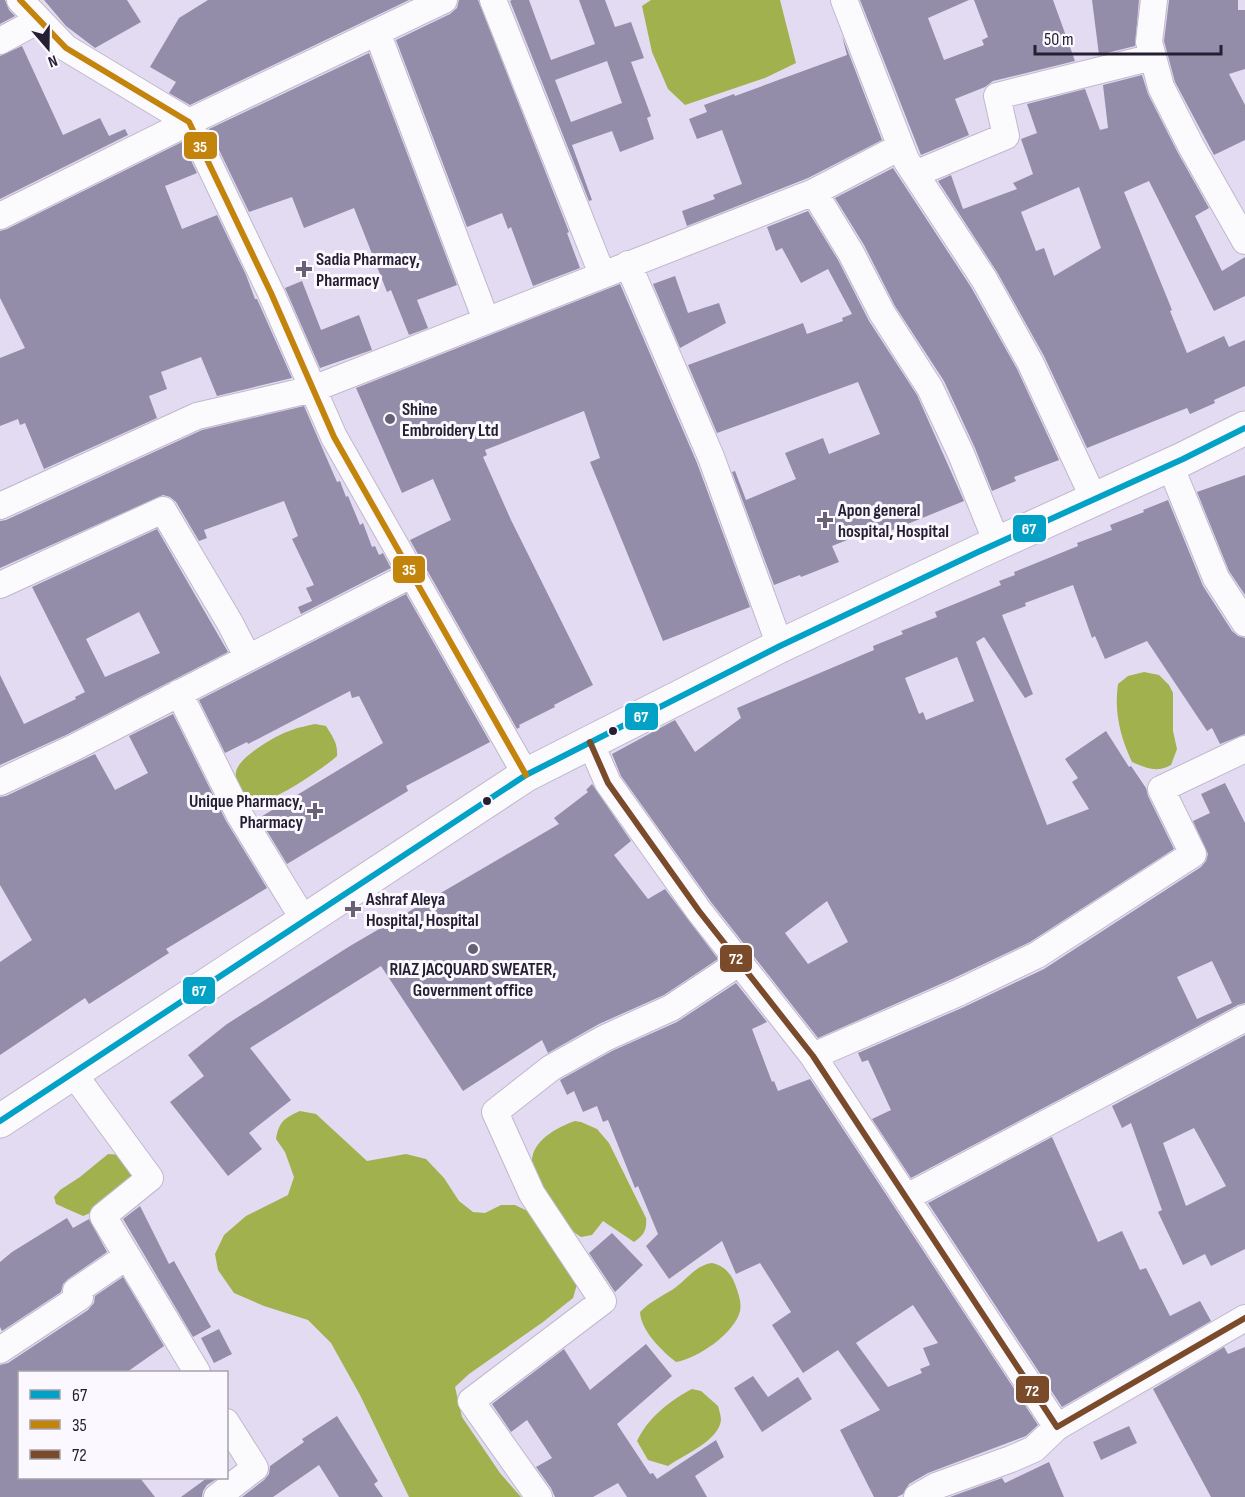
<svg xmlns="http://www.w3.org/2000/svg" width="1245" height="1497" font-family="'Sofia Sans Condensed',sans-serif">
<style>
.water{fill:#a0b14d}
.building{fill:#938daa;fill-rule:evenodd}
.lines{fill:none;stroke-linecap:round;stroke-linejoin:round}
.street-casing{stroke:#c0b8cc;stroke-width:28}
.highway-casing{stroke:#c0b8cc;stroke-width:35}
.street{stroke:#fbfafd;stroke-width:26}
.highway{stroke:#fbfafd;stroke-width:33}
.bus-1-casing{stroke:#fbf9ff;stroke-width:10}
.bus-2-casing{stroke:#fbf9ff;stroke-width:10}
.bus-3-casing{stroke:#fbf9ff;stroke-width:10}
.bus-1{stroke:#02a2c6;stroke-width:6}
.bus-2{stroke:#c3840c;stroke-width:6}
.bus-3{stroke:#7a4b2a;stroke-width:6}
.poi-dot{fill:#686075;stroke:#fbf9ff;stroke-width:2}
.bus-dot{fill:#261e32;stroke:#fbf9ff;stroke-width:2}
.labels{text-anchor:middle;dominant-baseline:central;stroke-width:6;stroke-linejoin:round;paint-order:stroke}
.poi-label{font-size:18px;font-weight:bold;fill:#261e32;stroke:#fbf9ff;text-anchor:start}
.line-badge{stroke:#fbf9ff;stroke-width:2}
.badge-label{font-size:16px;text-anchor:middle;font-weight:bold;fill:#fff}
</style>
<rect width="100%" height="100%" fill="#e3dbf2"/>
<!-- water -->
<path class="water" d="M651,0H780L796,63L765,78L685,105L668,89L652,52L642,6Z
M1144,672L1159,675L1169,685L1173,693V731L1177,749L1171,765C1156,773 1147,768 1132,762C1120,736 1114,712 1118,684L1128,676Z
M315,724L326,726C333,737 338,744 337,756C324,768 276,800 260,802C257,802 253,801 250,801C244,793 234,782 236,772C238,757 278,734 292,730C299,727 307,726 315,724Z
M300,1111L316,1114L367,1161L406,1154L426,1159L444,1178L459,1201L473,1212L485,1213L501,1205H515L532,1213L578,1281L573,1298L543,1322L469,1374L455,1387L462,1417L500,1473L521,1497H409L360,1395L331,1343L308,1320L264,1306L234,1293L218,1270L215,1254L224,1235L246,1216L288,1195L294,1177L285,1152L276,1139C279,1122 284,1118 300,1111Z
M575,1121L581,1122L597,1129L609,1143L646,1218C647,1230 644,1235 634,1242L603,1221L592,1235L581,1237C566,1228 560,1215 551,1201C546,1193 537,1183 534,1173C524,1145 553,1129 575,1121Z
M108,1154L123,1155L134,1174L133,1185L95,1211L83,1216L56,1204L54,1197L60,1190L80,1177Z
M712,1263C723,1265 731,1273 735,1284C738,1293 742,1302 740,1311C735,1333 697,1359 676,1362C662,1351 641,1331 640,1312C650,1302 660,1297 672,1290C687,1280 694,1266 712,1263Z
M692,1389L701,1391L718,1406C719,1410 721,1416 721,1420C719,1441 683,1455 668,1466L648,1460L637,1441C648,1418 669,1401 692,1389Z"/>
<!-- building -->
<path class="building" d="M0,0H5L9,10L15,16L0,24Z
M44,0H127L141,22L95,48L66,26Z
M208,0H409L190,105L169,93L176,82L150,67L179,18Z
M459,0H478L569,232L567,233L580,268L533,286L511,227L508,229L502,213L467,227L396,40L450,14L457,8Z
M512,0H529L551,60L595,44L579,0H605L615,27L631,22L644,58L631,62L651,116L647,118L654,139L620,152L612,131L572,145L592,200L589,201L510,1ZM607,61L622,103L571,122L555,80Z
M860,0H969L928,18L944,60L984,45L982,40L988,37L974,0H1053L1075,61L993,81L985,87L955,99L969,135L921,155Z
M1092,0H1139L1135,46L1099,55Z
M1169,0H1238V10H1245V69L1229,74L1245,105V140L1214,155L1175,82L1164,41Z
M842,36L882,140L808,178L687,226L682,211L715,199L713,195L742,184L722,130L697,139L689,119L707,112L704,105L734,94L735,96L847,55Z
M22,46L63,135L100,118L109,136L125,129L128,135L0,199V56Z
M369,53L457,285L417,300L428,328L409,335L391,290L387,292L354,208L304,228L292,197L249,212L209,129Z
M1142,75L1148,94L1178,153L1209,208L1195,216L1222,271L1245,257V296L1214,311L1149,181L1124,192L1172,310L1170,311L1187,353L1224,336L1229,347L1245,340V386L1214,400L1215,403L1190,414L1187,408L1087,448L1044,356L997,272L938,181L951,175L963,209L1017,189L1013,183L1033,174L1021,139L1037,133L1027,104L1085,89L1100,130L1108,128L1103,85ZM1079,187L1101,248L1054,276L1044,248L1036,251L1021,212Z
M182,142L197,173L165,186L182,229L217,215L246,275L255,299H257L292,378L217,396L201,357L161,372L167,389L149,396L157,418L44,469L25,423L20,425L18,419L0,426V358L25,348L0,298V231L7,229Z
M893,168L971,287L1017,369L1059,460L1014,477L1016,481L992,491L975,448L944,381L895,306L864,245L835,198Z
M808,211L838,260L869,321L917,395L964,501L873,538L870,531L832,546L839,562L801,577L800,575L774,585L732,472L735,471L746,500L796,479L785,453L823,438L829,454L880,434L858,382L717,433L688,365L803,323L807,334L843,321L842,318L852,314L828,269L801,283L782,248L776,251L767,227Z
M675,276L688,313L719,303L726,323L680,348L653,284Z
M302,281L321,330L359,315L372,350L320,368L285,288Z
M620,284L697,463L750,607L663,641L590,462L600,458L584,411L485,450L487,455L483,457L511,520L593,685L554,705L555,707L519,725L520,727L517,729L410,540L451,520L433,479L402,493L356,388Z
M304,406L337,482L340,481L346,497L348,496L360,525L363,523L372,547L375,546L379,555L383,553L391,568L301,614L298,607L312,601L306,588L314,585L292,539L298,536L284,501L204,530L207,538L199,541L176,502L170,497L163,495L0,568V521L6,520L202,430Z
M1245,475V595L1229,571L1197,492Z
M1168,500L1203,586L1232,631L1238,636L1245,638V734L1220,744L1212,728L1207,731L1147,641L1105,659L1095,636L1092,638L1073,585L1025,603L1026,606L1002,615L1033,694L1025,698L984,637L976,642L1047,825L1089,809L1072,782L1078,778L1065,759L1106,731L1129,767L1131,766L1146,788L1148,796L1174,849L1030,942L952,979L818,1038L711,902L621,776L612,754L675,720L695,752L741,718L737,708L874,650L873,646L903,634L901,631L937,617L935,612L1001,585L999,581L1015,575L1014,572L1078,546L1077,543L1112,530L1110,525L1144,512L1143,510ZM957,657L974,701L926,720L923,712L919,714L905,678ZM827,901L848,942L808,964L785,933Z
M157,529L228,652L66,735L0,765V675L24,724L76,699L75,697L85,692L32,587ZM139,612L160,653L105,677L86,639Z
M406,594L490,742L406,786L408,791L287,864L259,818L383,743L359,696L352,698L350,691L248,744L247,742L225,753L199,700Z
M173,714L226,821L267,888L166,949L169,953L89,1004L85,998L0,1055V962L32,940L0,885V797L6,796L95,754L115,790L148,773L129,736Z
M1225,783L1245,823V1003L1238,1005L911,1178L872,1119L891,1110L868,1060L862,1062L858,1053L964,1007L1044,969L1201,867L1206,861L1208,854L1193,821L1210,813L1201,794ZM1212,961L1232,1003L1197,1019L1177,977Z
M592,784L631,841L614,855L648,899L665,889L718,959L664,995L599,1024L548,1053L542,1040L463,1091L381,966L250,1048L291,1100L249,1133L262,1149L228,1176L170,1102L204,1076L188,1055L227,1024L350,946L559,824L554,818L588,792L586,790Z
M736,983L767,1022L752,1029L772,1082L774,1081L778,1091L810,1079L1038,1425L1026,1436L928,1473L909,1484L903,1494L897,1497H874L840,1430L880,1410L838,1350L803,1373L772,1325L791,1312L760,1263L736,1274L722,1241L669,1279L646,1246L658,1234L638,1186L635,1188L608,1120L603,1122L597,1106L583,1112L574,1091L567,1095L560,1080L612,1051L677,1022ZM913,1305L938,1343L923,1348L930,1365L920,1369L922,1373L888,1387L856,1343Z
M1245,1035V1249L1211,1266L1205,1254L1183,1265L1158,1212L1162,1210L1131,1123L1122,1128L1112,1106ZM1194,1128L1226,1186L1186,1206L1163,1143Z
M1052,1137L1098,1242L1122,1231L1140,1270L1146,1268L1170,1316L1200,1301L1211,1321L1062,1407L928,1203Z
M140,1206L169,1264L174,1261L211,1327L193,1337L123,1219Z
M67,1218L73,1228L89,1219L107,1252L68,1279L63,1284L61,1292L2,1331L0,1327V1262L12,1252Z
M612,1233L643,1265L615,1292L589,1253Z
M123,1277L164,1346L127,1372H20V1478H140L155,1497H0V1365L8,1363L88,1310L94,1303L95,1296Z
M219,1329L232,1354L214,1363L201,1338Z
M646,1344L672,1376L617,1424L650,1474L653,1473L657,1479L716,1440L724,1457L695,1476L707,1497H627L618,1483L593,1497H555L551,1488L536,1467L552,1458L527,1420L511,1432L492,1404L564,1349L590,1390Z
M1224,1347L1228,1354L1245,1347V1497H1211L1153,1389Z
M753,1376L768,1397L798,1377L812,1399L762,1432L734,1388Z
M337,1416L378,1481L374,1484L383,1497H339L319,1465L273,1497H242L264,1480L269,1474L270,1466L304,1442L302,1439Z
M1129,1426L1137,1443L1101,1460L1093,1442Z
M1049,1462L1064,1497H950L1002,1478L1005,1483Z
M207,1478H218L207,1485L203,1491L202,1497H181Z"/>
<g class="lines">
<defs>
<path id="street" d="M20,0L66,48L189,122L271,293L334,437L526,775
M493,0L602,274
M844,0L906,160L984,279L1030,362L1094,499
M1154,0L1149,42L1161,87L1191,146L1245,241
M377,32L486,320
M0,41L39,20
M915,174L1006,136L997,96L1153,57
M814,192L851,253L882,313L930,388L961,454L997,543
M0,216L189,122L444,0
M628,264L711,457L780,646
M1170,465L1216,578L1245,623
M0,506L197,416L313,389L814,192L900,147
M0,585L163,510L230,623L248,658L411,575
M179,693L239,814L304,920
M590,742L608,783L699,911L813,1056L1057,1427L1245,1318
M0,782L73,748L248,658
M813,1056L958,993L1037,955L1193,854L1161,789L1245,749
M73,1073L150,1178L103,1216L197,1372
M907,1197L1245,1018
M0,1350L80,1297L76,1291L126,1257
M217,1497L255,1468L226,1422
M539,1497L471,1401L603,1301L532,1194L495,1112L551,1068L605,1038L671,1008L740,962
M917,1497L936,1486L1011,1459L1034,1449L1057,1427"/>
<path id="highway" d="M0,1121L526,775L780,646L978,552L1183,459L1245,428"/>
</defs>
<!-- street casing -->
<use href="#street" class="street-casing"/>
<!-- highway casing -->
<use href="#highway" class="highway-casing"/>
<!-- street -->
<use href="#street" class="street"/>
<!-- highway -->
<use href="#highway" class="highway"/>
<defs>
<path id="bus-1" d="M0,1121L526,775L780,646L978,552L1183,459L1245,428"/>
<path id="bus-2" d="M20,0L66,48L189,122L271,293L334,437L526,775"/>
<path id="bus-3" d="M590,742L608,783L699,911L813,1056L1057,1427L1245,1318"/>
</defs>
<!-- bus-1 casing -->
<use href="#bus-1" class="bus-1-casing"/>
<!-- bus-2 casing -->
<use href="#bus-2" class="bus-2-casing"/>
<!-- bus-3 casing -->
<use href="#bus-3" class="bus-3-casing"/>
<!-- bus-1 -->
<use href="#bus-1" class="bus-1"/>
<!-- bus-2 -->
<use href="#bus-2" class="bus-2"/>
<!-- bus-3 -->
<use href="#bus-3" class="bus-3"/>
</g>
<!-- markers -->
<g class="poi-dot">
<path d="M301 260h6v6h6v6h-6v6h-6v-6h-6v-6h6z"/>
<circle cx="390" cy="419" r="6"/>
<path d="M822 511h6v6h6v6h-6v6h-6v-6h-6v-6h6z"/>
<path d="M312 802h6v6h6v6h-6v6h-6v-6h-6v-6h6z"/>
<path d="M350 900h6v6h6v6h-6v6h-6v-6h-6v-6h6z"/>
<circle cx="473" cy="949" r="6"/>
</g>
<g class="bus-dot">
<circle cx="613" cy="731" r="5"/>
<circle cx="487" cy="801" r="5"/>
</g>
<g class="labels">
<!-- poi labels -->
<g class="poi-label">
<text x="316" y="259">Sadia Pharmacy,<tspan x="316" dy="21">Pharmacy</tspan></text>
<text x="402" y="409">Shine<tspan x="402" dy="21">Embroidery Ltd</tspan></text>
<text x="838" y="510">Apon general<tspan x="838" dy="21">hospital, Hospital</tspan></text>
<text x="303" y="801" text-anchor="end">Unique Pharmacy,<tspan x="303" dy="21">Pharmacy</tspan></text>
<text x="366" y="899">Ashraf Aleya<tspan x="366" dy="21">Hospital, Hospital</tspan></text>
<text x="473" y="969" text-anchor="middle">RIAZ JACQUARD SWEATER,<tspan x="473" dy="21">Government office</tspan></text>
</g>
</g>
<g class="line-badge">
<rect x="183" y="131" width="35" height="29" rx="6" fill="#c3840c"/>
<rect x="1012" y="514" width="35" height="29" rx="6" fill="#02a2c6"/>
<rect x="392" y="555" width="34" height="29" rx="6" fill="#c3840c"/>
<rect x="624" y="702" width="35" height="29" rx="6" fill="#02a2c6"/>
<rect x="719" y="944" width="34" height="29" rx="6" fill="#7a4b2a"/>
<rect x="182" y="976" width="34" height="29" rx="6" fill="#02a2c6"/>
<rect x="1015" y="1375" width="35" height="29" rx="6" fill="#7a4b2a"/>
</g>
<g class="badge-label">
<text x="200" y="152">35</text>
<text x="1029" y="534">67</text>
<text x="409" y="575">35</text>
<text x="641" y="722">67</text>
<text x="736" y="964">72</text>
<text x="199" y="996">67</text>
<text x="1032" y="1396">72</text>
</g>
<!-- legend -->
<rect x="18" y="1371" width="210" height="108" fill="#fbf9ff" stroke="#a6a1ad" stroke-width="1.5"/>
<rect x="30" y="1390" width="30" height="9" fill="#02a2c6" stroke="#a6a1ad" stroke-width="1.5"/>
<text x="72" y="1401" font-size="18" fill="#261e32">67</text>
<rect x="30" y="1420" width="30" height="9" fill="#c3840c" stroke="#a6a1ad" stroke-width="1.5"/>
<text x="72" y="1431" font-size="18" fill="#261e32">35</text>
<rect x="30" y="1450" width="30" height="9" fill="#7a4b2a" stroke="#a6a1ad" stroke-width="1.5"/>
<text x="72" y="1461" font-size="18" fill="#261e32">72</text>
<!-- north arrow -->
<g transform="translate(48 48) rotate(160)" stroke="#fbf9ff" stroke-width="4.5" paint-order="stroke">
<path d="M0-4.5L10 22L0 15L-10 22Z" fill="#261e32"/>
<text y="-9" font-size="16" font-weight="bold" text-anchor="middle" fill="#261e32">N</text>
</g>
<!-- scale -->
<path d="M1035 45v9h186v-9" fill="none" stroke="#261e32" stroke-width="3"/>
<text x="1044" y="45" font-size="18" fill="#261e32" stroke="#fbf9ff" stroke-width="4.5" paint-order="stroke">50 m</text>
</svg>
